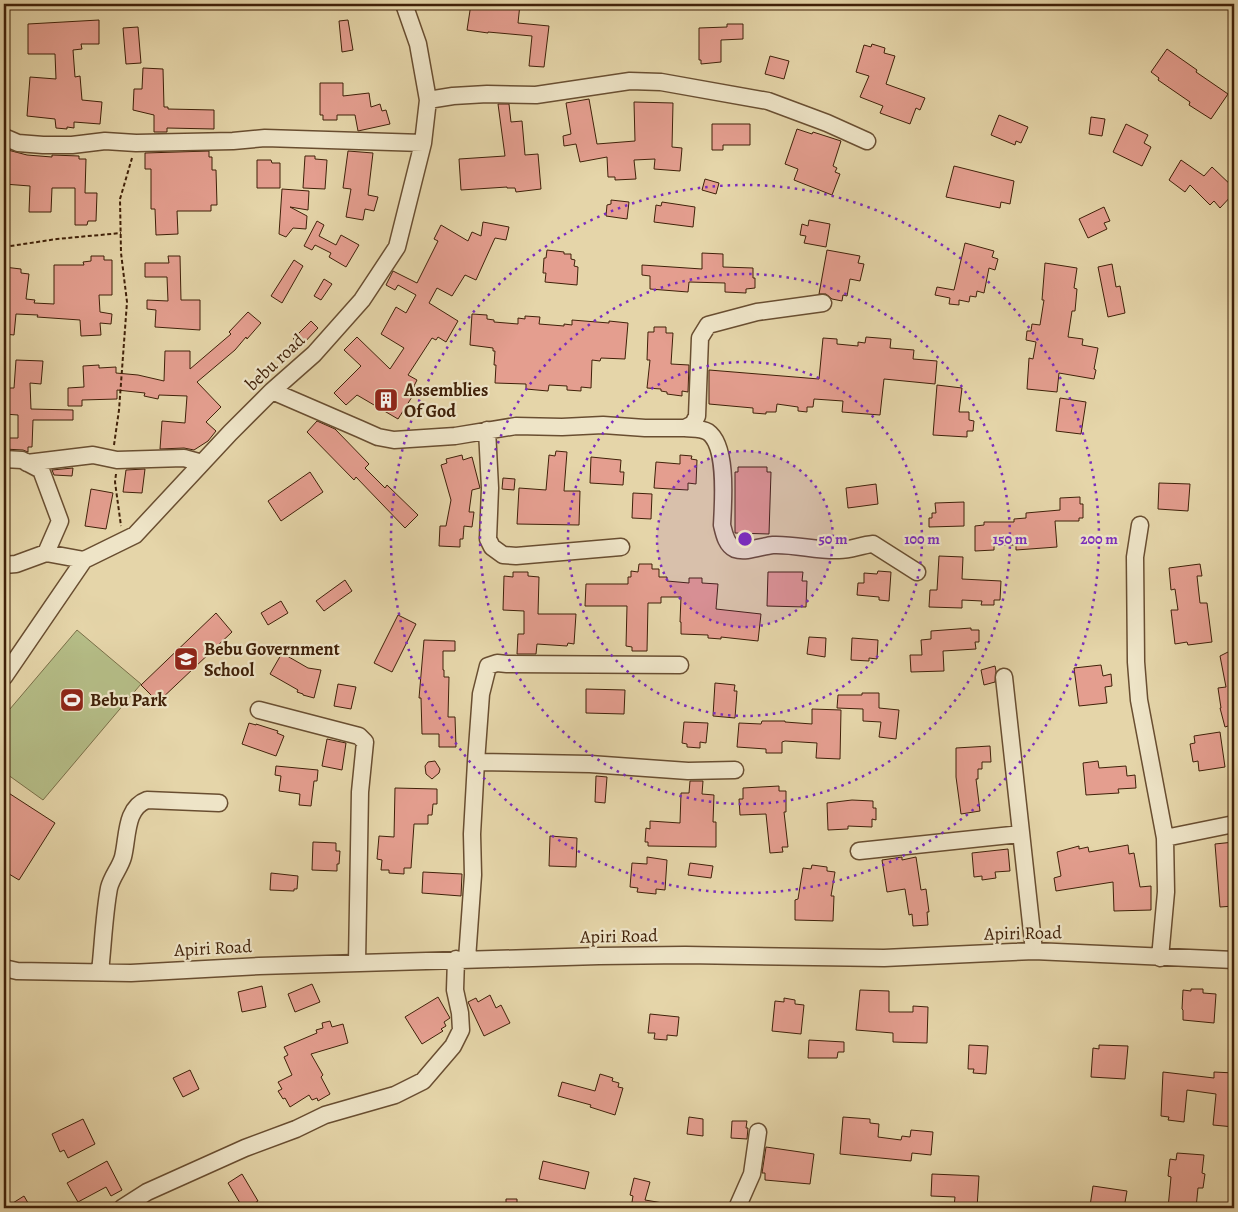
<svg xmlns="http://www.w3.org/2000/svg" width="1238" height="1212" font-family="Alegreya,serif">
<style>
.green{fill:#b5bd87;stroke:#7a6f48}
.building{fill:#e49e8f;stroke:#402109}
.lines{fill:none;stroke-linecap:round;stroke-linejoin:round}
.minor-casing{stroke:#694e31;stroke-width:19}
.path{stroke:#402109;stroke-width:2;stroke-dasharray:4 2.5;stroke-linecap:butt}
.minor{stroke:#eee4c7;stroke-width:16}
.ring{fill:none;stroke:#7b2cbf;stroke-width:2.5;stroke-dasharray:2.5 5}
.labels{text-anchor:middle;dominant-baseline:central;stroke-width:4.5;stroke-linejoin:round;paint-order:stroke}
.street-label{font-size:18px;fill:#402109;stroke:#eee4c7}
.poi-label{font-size:18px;font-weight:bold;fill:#402109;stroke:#eee4c7;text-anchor:start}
.centre{fill:#7b2cbf;stroke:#eee4c7;stroke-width:2.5}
.ring-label{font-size:15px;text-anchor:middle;font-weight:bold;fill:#7b2cbf;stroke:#eee4c7;stroke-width:4.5;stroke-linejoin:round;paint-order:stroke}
</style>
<rect width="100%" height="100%" fill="#e5d5a9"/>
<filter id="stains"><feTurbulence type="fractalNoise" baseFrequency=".004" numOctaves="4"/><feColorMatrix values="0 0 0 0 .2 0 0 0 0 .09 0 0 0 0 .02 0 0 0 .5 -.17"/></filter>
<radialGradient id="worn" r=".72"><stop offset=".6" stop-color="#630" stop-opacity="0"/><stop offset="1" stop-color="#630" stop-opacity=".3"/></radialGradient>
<!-- green -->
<path class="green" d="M77,630L141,684L43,800L4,772V716Z"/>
<!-- building -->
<path class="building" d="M471,4H520L518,23L549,26L544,67L529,66L532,36L488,32V33L467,30Z
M99,20V44H81L82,49L73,50L75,77L80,76L82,100L102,102L100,124L74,122V128L67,127V129L56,128L55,119L27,116L30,77L56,79L55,54H28V24Z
M348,20L353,50L342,52L339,21Z
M727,24H743V39L721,40V62L701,64V60H699V28L727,27Z
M138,27L141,63L126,64L123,28Z
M872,44L885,48L884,53L895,56L886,84L925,98L920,110L916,108L910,124L880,113L883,106L860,97L869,76L856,72L864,45L871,47Z
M1167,49L1197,70L1196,72L1228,94L1211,119L1189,105L1190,102L1158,80L1159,78L1151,72Z
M770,56L789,61L784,79L765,74Z
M143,68L163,69L164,107H168V109L214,110V129L167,128V132H154V115L133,110L134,89H142Z
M320,83H343V96L369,93L371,107L380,104L382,111L386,110L390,124L358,131L355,115H337V120H323V115H320Z
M589,99L597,144L635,141L634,102L673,103L672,147L682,148L680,171L654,169L655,159L634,160L636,179L615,180V177H608L607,157L580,162L576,144L564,146L563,136L571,134L566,103Z
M498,104H509L511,122L522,121L525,155L538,154L541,189L516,192L515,188H507V187L461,190L459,159L505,156Z
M999,115L1028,127L1021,143L1016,141L1015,145L991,135Z
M1091,117L1105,119L1102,136L1089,134Z
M712,124H750V145H723V150H712Z
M1126,124L1148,135L1144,143L1151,147L1142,166L1113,152Z
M797,129L812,134L813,132L841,141L833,166L837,168L835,172L840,174L832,195L794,180L798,169L785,164Z
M4,149L27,155L52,157V155L79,156V159H86L85,193H97L96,221H88L87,225H75V188H52L51,212H29L30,186L4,184Z
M209,151V157H212V170H216L217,205H211V211H177L178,234L156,235L155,209H151V169H145V153Z
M348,151L373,153L368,195L378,197L374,211L365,209L363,220L346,217L351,189L343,188Z
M305,156H315V159L327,160L325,189L303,188Z
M257,160H271L272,163H280V188H257Z
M1181,160L1204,176L1212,167L1234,188V193L1220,208L1214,201L1210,205L1190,185L1185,192L1169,180Z
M954,166L1014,181L1010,204L1001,202L1000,208L946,197Z
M705,179L719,183L716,194L702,190Z
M282,189L309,191L308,210L290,207L307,216L306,229L293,228L286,237L279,234Z
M611,200L629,202L627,219L606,216L607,205L611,204Z
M662,202L695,207L693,227L654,222L656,205L661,206Z
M1104,207L1110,221L1104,223L1107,229L1088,238L1079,219Z
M809,220L830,224L826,247L804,243L806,236L800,235L802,224L808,226Z
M317,221L324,225L319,236L336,245L341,235L359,245L346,267L329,257L331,253L315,245L312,250L304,246Z
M483,222L509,227L506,240L495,238L476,280L465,275L452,296L437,288L429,303L458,321L446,342L438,337L436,340L432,338L408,375L417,380L414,386L417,389L398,419L357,395L346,405L334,393L361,366L344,350L357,337L390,369L404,348L381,334L396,307L406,313L416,295L398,285L395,290L386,285L393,271L417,283L438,241L434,239L441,225L468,241L472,232L481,236Z
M965,243L994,251L992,257L998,259L995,270L989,268L984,293L977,291L976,297L970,296L969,302L959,300V305L949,304L950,298L935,295L937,287L954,290Z
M547,250L564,252V254H571V259L575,260L574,266L578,267L577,285L545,282L546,273H543L544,258H546Z
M827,250L860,256L858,263L864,264L860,281L850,279L847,296L843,295L842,301L832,299L826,294H819Z
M702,253L723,254V267L753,268V278H755V288L746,289V293L725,292V283L689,282L688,292L650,289V276L642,275V265L702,269Z
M91,256H104V260H112V295H99L100,312L112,314L111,324L100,323L101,335L81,336L80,320L37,317L38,315L16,314L14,335L5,334L4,267L21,269V273L29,274L26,299L35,300L34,303L54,304V265H84L83,262L91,261Z
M168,256H180L181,300H200V330L155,327L156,310L147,309V300L168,301L167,277H145V263H169Z
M294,260L303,266L282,303L271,296Z
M1045,263L1077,268L1074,288L1077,289L1075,311H1072L1068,337L1083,339L1082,345L1098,348L1094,369L1096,370L1094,379L1059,373L1057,392L1027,389L1029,358L1033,359L1036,342L1026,340L1027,331H1031L1032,324L1040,325L1044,300H1042Z
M1112,264L1116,287L1120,286L1125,313L1108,317L1098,267Z
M324,279L332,284L321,300L314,296Z
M248,312L261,323L247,339L246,337L235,350L197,382L221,407L206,422L216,431L208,441L194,450L184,448L160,449L162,421L185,423L187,396L159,395L158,399L144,396L145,393L117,390V399L82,400V406H68V388L84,387L83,366L99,365V368L116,367V373L138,375L164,381L165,351H190V369L231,334L229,332Z
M472,314L487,315V319L494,320V322L518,324V318L525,319V316L540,317L539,324L564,326V324L572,325V320L609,323V321L628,323L625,359L601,358L600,361L592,360L591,388L581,387V391L567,390V386L549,385L548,391L526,389V384L495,383L496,365H494L495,351H493V348L470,345Z
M311,321L318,328L301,346L293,339Z
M654,327H666V333H673L671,364L689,365L688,392L682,391V396L667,394V392L661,391V389L647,388L650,360H647L648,332H654Z
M866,337L891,339L890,348L914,350L913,359L937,361L935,384L884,379L880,415L842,412L843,401L814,399L813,407H807V412L798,411V407L777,404L776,412H766V414L753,413V408L709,404V370L819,379L823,338L837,339V344L858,346V342L865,343Z
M16,360L43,361L41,384L30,383L31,409L73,410V420H33L32,447H28V452L23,450L4,449V438H18V415L4,414V388H14Z
M937,385L962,388L959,412H969V420L974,421L973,431H967V437L933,435Z
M1060,398L1086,402L1081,434L1056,431Z
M317,421L335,429L369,464L365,468L385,488L387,485L418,515L405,528L356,477L354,480L307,432Z
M556,451L567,452L564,491H580L579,525L517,524L519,488L546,490L549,455L555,456Z
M462,455L463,460L472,457L480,488L472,490L469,512H474L472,527L464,526L463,539H460V547L439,546L440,526H446L451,500L441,465L447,463L446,459Z
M680,455L692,456L691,459L697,460L696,484L688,483V490L654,488L656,462L680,464Z
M591,457L621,460L620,472H624L623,485L590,483Z
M738,467H767V472H771L769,534L735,533V472H738Z
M73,468L72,476L54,475L52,470Z
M145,469L142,493L123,492L126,470Z
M310,472L323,492L281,521L268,501Z
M503,478L515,479L514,490L502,489Z
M1159,483L1190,484L1188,511L1158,509Z
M876,484L878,504L848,508L846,488Z
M91,489L113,493L106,529L85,526Z
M633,493L652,494L651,519L632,518Z
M1080,497V504H1083V518H1079V521H1055L1057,547L1016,550V545H994V550L975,551V526L984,525V522H1014V519L1026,518V513L1060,510V498Z
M964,502V526L929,527V518H932V513H936L935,503Z
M939,556L963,557L962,579L1001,581L1000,600H994V605H981L982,601L962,600V608L929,607L930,590H937Z
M639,564H652V569H659V577H667V581L689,583V578H702V583L718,584L716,609L761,614L758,641L721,637V639L708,638V635L681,634V622H680L681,597H661V603H648L647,651H632V647L626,646L627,606H585L586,584H628V577H631V571L638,572Z
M1200,564L1202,576H1197L1200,603H1207L1212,642L1188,645L1187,642L1175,644L1171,610H1178L1175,589L1171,590L1169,568Z
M878,571L891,572L889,601L879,600V597L857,595L858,583H864V573L877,574Z
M513,572H528V576L539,577L538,614H576L574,644L568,643L567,646L537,644L536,654H517L518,634H524V611L503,610L504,576L513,577Z
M768,572H803L802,581H807L806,607L767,606Z
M345,580L352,591L324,611L316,601Z
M281,601L288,613L268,625L261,613Z
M216,613L232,632L158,702L141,685Z
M398,615L416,624L392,672L374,663Z
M971,628V630H979V642H975L976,649L943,651L944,671L911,672L910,655H922L921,640L931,639V631Z
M809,637L826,638L825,657L807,654Z
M852,638L878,640L877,659L869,658V661L851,660Z
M424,640L455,641V651H443V670H444V677H449L448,717H455L456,747H439V734H422L421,698H419Z
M1234,649V724L1225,727L1220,708H1221L1218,688L1226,687L1220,656Z
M282,653L308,668L321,670L314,698L303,695V694L297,692L298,690L270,674Z
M1101,665L1103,676L1111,674L1112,686L1105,687L1107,703L1079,706L1074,668Z
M995,666L996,671L995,682L984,685L981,670Z
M715,683L735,685L734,691H737L735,718L713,716Z
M338,684L356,687L351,709L334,706Z
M586,689L625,690L624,714L586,713Z
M862,693H879V708L899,710L896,739L879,737L881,722L863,721V709L837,708L838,695H862Z
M812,709L841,710L840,759L816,758L817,743L785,741L782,742V753H766V749L737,747L739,723L761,724L762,721H785V722L812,724Z
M684,722L708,723L706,743L700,742V748L687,747V744L682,743Z
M249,723L256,725V724L278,731L277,733L284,736L276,756L242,744Z
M1220,732L1225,767L1199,771L1198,761L1193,762L1190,744L1195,743L1194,736Z
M327,739L346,743L342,770L322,766Z
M990,746L991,762H982V769H978V779H976L980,811L961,814L956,777V748Z
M435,761L440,769L439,773L432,779L426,774L425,766L428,762Z
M1098,761L1099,768L1126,766L1127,776L1135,775L1136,788L1118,789L1119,793L1086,795L1083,763Z
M276,766L318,770L317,781H314L311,806L299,805L300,794L279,791L281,776L275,775Z
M596,776L607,777L605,803L595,802Z
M690,781H703L702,794L714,795L713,822H716V847L648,846V842H645L646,828L650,829V821L680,823L681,793H689Z
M779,786V791H786V812H784L788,847H782L783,852L770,853L766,814L740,815L739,799H743V788Z
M395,788L437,789V804H433L432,815H428V824H414L411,868H404V874L389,873V870H381L382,860L377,859L379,836L394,837Z
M4,790L55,823L19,880L4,871Z
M852,800L873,801V808H876V820L872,819V827L848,826V829L828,830L827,803Z
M550,836L577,838L576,867L549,866Z
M313,842L336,843V851H340L339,864H337V871L312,870Z
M1234,842V906L1220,907L1215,844Z
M1128,845L1129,854L1134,853L1140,887L1151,886V910L1114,911L1113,882L1056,891L1054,878L1061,876L1057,852L1079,846V849L1088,847L1089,852Z
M1008,849L1010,871L995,872L996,878L982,880V876L974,877L972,853Z
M647,857L667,860L665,890L656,889V894L637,892L638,888L630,887L632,863L647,864Z
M902,857V860L916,857L921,890L926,889L929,912H927L928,925L913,926L912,914L909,915L905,889L887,892L882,860Z
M690,863L713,866L711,878L688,875Z
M812,865L827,867V871L835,872L831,896H834L833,921L795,920V900L798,899L803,868L811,869Z
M423,872L462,874L461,896L422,893Z
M271,873L298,876L297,889H294V891L270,890Z
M312,984L320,1002L295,1012L288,994Z
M262,986L266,1007L242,1012L238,992Z
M1191,989H1203V993L1216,994L1214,1023L1183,1020V1010L1182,1009L1183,990L1191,991Z
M860,990L889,991V1012H913V1006L928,1007L927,1043L893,1042V1033L856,1030Z
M490,995L496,1008L501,1005L510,1023L484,1036L468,1002L476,998L478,1002Z
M438,997L450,1018L444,1022L446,1026L441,1029L443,1031L422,1044L405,1017Z
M784,998L795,1000V1004L804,1005L801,1034L772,1031L775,1001L784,1002Z
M650,1014L679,1017L677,1036L667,1035V1040L654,1039L655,1033H648Z
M330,1021L332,1027L343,1024L348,1043L311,1054L323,1075L321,1077L330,1094L318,1101L317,1098L312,1100L309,1095L290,1107L285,1098L283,1099L278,1091L282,1089L278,1082L292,1075L284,1057L288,1055L284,1047L317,1033L316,1030L323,1028L322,1023Z
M809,1040L844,1042V1052H838L837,1058H808Z
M969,1045L988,1046L986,1074L973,1073L974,1069H968Z
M1099,1045L1128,1046L1125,1079L1091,1077L1093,1048L1099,1049Z
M190,1070L199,1089L183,1097L173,1078Z
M1163,1072L1214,1078V1072L1234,1073V1127L1213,1125L1216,1094L1187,1090L1184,1122L1168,1120L1169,1117L1161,1116Z
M600,1074L613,1078L612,1081L619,1083L618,1087L623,1088L615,1115L590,1107L591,1105L558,1096L562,1082L595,1091Z
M689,1117L703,1119V1136L687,1134Z
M843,1117L870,1119V1123L879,1124L878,1137L901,1140L902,1136L910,1137L911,1130L933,1132L931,1155L912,1153L911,1161L840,1154Z
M83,1119L95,1144L68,1158L64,1150L60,1152L52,1134Z
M732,1121H747L746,1128H748L747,1139L731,1138Z
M766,1147L814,1154L810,1184L765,1180V1173H762Z
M1177,1153L1204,1155L1202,1173L1205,1174L1203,1188H1198L1196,1208H1168L1171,1177L1168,1176L1170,1159L1176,1160Z
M107,1161L122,1190L111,1196L106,1187L78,1202L67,1183Z
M543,1161L589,1172L585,1189L539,1179Z
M242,1174L258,1201L246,1208H243L228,1183Z
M932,1174L979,1176L977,1208L954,1207L955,1197L931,1196Z
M634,1178L650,1182L645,1200L663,1203L662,1208H631L633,1196L630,1195Z
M1093,1186L1127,1191L1124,1208L1090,1206Z
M24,1196L31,1208H5Z
M506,1199H517V1208H506Z"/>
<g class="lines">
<defs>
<path id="minor" d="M428,100L453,96L487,94L536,95L630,81L661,82L768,101L827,123L867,141
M4,137L18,143L43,145H72L105,141L136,143L233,141L265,138L423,143
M272,391L360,429L378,437L394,440L455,436L516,426L562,427L603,425L645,428H685L693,424L697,416L700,338L708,325L757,312L823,303
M685,428C693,429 701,428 708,432C728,446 723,503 722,525C724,533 726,545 735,549C746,553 762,546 773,545C795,544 817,551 839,550C851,550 861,545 873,544L917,572
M487,430L490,488L488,539L492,547L503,555L516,556L621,547
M4,459L22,460L41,470L60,521L46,553
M27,463L93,455L117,460L184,458L202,463
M1140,525L1135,557L1136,662L1139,700L1165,838L1166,892L1160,958
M4,565L16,564L46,553L84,560
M4,677L84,560L135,535L230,433L272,391L314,354L362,300L397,247L423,143L428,100L418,44L404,4
M1004,677L1034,951
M259,710L359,736L365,742L360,792L357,962
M476,762L590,764L688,771L735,770
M1165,838L1234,824
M859,851L1021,834
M467,959L473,875L472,834L476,762L481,694L488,666L497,663L507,664L680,665
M4,968L17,971L131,973L259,966L599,956L685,955L884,958L1034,951L1234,960
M100,972C103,945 104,915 109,888C112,876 120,868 123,857C128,837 125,808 147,800L219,803
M122,1208L147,1192L245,1148L296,1129L325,1115L395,1095L423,1081L453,1046L461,1030L460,1013L455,990L456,959
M737,1208L752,1174L758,1132"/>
</defs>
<!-- minor casing -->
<use href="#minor" class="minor-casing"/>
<!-- path -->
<path class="path" d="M4,247L57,239L121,233
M114,445L119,410L127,302L121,253L120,199L132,158
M116,474L115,482L121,526"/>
<!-- minor -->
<use href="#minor" class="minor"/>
</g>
<!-- distance rings -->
<circle cx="745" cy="539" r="88" fill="#7b2cbf" fill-opacity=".12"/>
<g class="ring">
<circle cx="745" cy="539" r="88"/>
<circle cx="745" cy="539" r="177"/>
<circle cx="745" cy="539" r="265"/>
<circle cx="745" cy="539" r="354"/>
</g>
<!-- icons -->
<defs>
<symbol id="building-square" viewBox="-11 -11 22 22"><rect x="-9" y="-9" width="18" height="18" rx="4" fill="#8f2418" stroke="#eee4c7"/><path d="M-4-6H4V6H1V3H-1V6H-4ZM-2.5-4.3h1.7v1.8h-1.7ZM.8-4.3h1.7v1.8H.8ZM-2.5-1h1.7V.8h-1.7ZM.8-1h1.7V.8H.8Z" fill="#fff"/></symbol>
<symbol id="school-square" viewBox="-11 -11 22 22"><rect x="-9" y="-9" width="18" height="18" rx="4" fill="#8f2418" stroke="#eee4c7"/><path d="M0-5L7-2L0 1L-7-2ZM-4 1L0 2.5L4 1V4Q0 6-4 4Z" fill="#fff"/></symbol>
<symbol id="stadium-square" viewBox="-11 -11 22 22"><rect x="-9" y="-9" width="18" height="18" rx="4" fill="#8f2418" stroke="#eee4c7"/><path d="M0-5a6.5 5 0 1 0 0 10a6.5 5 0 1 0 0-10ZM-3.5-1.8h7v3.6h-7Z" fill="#fff"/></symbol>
</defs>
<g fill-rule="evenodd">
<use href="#building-square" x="372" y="386" width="28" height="28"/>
<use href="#school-square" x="172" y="645" width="28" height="28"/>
<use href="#stadium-square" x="58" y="686" width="28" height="28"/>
</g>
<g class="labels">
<!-- street labels -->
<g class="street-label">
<text transform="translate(275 362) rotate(-43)">bebu road</text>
<text transform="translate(1023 933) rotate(-1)">Apiri Road</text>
<text transform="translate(619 936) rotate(-1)">Apiri Road</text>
<text transform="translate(213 948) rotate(-3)">Apiri Road</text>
</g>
<!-- poi labels -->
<g class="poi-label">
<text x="404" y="390">Assemblies<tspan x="404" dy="21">Of God</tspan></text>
<text x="204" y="649">Bebu Government<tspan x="204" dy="21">School</tspan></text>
<text x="90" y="700">Bebu Park</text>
</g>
</g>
<circle cx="745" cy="539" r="8" class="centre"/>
<g class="ring-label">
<text x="833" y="544">50 m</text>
<text x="922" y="544">100 m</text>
<text x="1010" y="544">150 m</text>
<text x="1099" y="544">200 m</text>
</g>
<!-- margin -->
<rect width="1238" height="1212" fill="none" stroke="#e5d5a9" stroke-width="20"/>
<rect x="5" y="5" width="1228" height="1202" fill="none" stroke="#402109" stroke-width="2.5"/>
<rect x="10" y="10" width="1218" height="1192" fill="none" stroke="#402109"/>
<rect width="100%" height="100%" filter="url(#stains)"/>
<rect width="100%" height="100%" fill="url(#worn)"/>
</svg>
